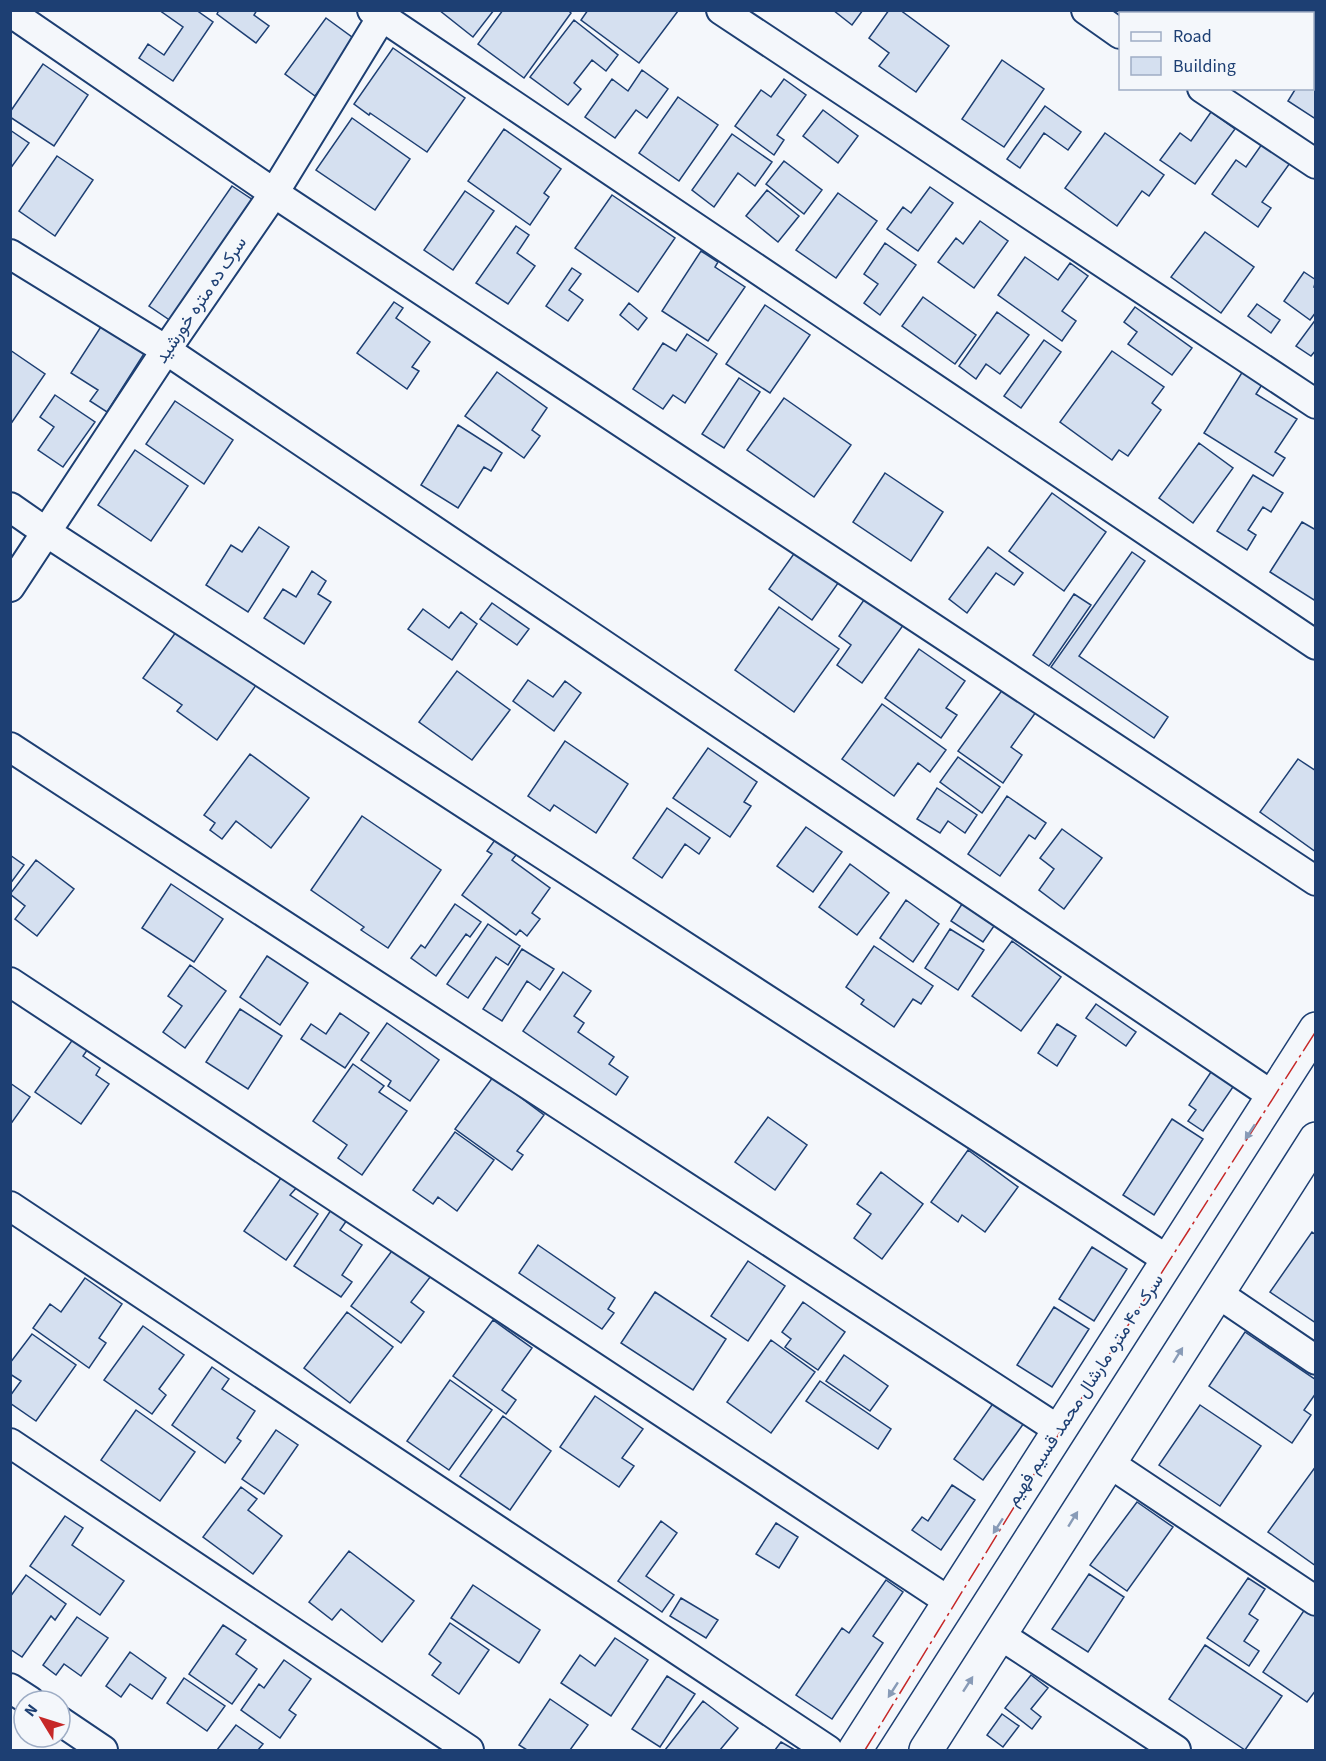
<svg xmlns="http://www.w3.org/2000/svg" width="1326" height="1761" font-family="'Source Sans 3',Vazirmatn,sans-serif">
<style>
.building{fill:#d5e0f0;stroke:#1d3f73;stroke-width:1.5}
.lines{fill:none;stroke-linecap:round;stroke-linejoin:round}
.street-casing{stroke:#1d3f73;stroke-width:32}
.secondary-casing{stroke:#1d3f73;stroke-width:36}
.street{stroke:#f4f7fb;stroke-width:28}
.secondary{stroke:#f4f7fb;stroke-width:33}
.power{stroke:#c62828;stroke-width:1.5;stroke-dasharray:21 4.5 3 4.5;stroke-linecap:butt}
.oneway{fill:#889bb7}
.labels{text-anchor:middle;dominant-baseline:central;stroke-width:4.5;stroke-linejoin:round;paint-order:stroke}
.street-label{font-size:18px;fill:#1d3f73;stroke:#f4f7fb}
</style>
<rect width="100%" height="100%" fill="#f4f7fb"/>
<!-- building -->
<path class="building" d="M159,10H196L213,22L173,81L139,58L148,44L164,55L183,27Z
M219,10H257L254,15L269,26L256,43L217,14Z
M439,10H494L473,37Z
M503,10H568L571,13L524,78L478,44Z
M588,10H676L678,11L639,63L581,20Z
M833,10H863L852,25Z
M889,10H900L949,46L916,92L879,66L889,53L869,38Z
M1199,10H1240L1238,14H1197Z
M326,18L356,40L315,96L285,74Z
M574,20L618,55L606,71L592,60L574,83L581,89L568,105L530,77Z
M1315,38L1316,117L1314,118L1288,101L1296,88H1312V41Z
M393,48L465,98L427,152L370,113L369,115L354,104Z
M1002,60L1044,89L1004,147L962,119Z
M43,64L88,95L54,146L10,117V112Z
M642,70L668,89L647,118L636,110L615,138L585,117L612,79L628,91Z
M784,79L806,95L777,135L784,140L774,155L735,126L761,90L771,97Z
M678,97L718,125L679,181L639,153Z
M1045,106L1081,132L1068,150L1044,133L1020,168L1007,159Z
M823,110L858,136L838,163L803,136Z
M1211,112L1235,129L1195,184L1160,160L1180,133L1191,141Z
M352,118L410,159L375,210L316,170Z
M504,129L561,169L544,193L549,197L530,225L468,181Z
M10,130L29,143L10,169Z
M1105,133L1164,175L1149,196L1142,191L1117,226L1065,188Z
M732,134L772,162L755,186L738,173L714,207L692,190Z
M1262,144L1290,163L1262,202L1271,208L1258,227L1212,194L1236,160L1246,167Z
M57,156L93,180L55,236L19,211Z
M784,161L822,190L804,214L766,184Z
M232,186L256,202L174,323L149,306Z
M930,187L953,203L918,251L887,229L903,207L911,213Z
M767,190L799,216L778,242L746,216Z
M465,191L494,211L453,270L424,250Z
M838,193L877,221L836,278L796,250Z
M612,195L675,238L638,292L575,248Z
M980,221L1008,241L974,288L938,262L956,238L963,244Z
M516,226L529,235L517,253L535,266L508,304L476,283Z
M1205,232L1254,267L1221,313L1171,277Z
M885,243L916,265L880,315L864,303L878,284L864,274Z
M701,251L718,262L715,267L745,287L708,341L662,311Z
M1025,257L1058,280L1070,263L1088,276L1062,311L1076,321L1062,341L998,295Z
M572,268L581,274L569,290L583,300L568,321L546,306Z
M1304,272L1316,280L1314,287L1316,288V312L1310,320L1284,301Z
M923,297L976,335L955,364L902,326Z
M394,302L403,308L396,318L430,342L412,367L419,371L407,389L357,353Z
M629,303L647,318L638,330L620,315Z
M1257,304L1280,320L1271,333L1248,316Z
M765,305L810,335L770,393L726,364Z
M1135,307L1192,348L1172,375L1128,344L1137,332L1124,322Z
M997,312L1029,335L1000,374L986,364L976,379L959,366Z
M1316,319V350L1311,356L1296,346Z
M104,322L147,349L107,412L90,401L98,390L71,373Z
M687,334L717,354L685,403L673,395L663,409L633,389L663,343L676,351Z
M1044,340L1061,352L1021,408L1004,396Z
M10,350L45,374L10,425Z
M1112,351L1164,387L1152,403L1161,410L1128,456L1119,450L1112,460L1060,422Z
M1243,371L1263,383L1256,394L1297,419L1275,452L1285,458L1273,476L1204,433Z
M497,372L547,408L532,430L540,436L524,458L465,416Z
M739,378L760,392L724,448L702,434Z
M55,395L95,422L63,467L38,450L54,427L40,417Z
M784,398L851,445L814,497L747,450Z
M175,401L233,440L204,484L146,444Z
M458,425L502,453L491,471L484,467L458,508L421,485Z
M1199,443L1233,468L1193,523L1159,498Z
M135,450L188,486L151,541L98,505Z
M885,473L943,512L911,561L853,522Z
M1253,475L1283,493L1271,512L1263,507L1248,530L1256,535L1247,550L1217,531Z
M1052,493L1106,532L1064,591L1009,551Z
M1302,522L1316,530V597L1314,600L1270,572Z
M259,527L289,547L248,612L206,585L231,545L242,552Z
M988,547L1023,573L1014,585L996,573L967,613L949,599Z
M798,548L841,579L812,620L769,589Z
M1132,552L1145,561L1079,656L1168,717L1154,738L1051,667Z
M312,571L326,581L318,594L331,602L304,644L264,618L283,589L296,597Z
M1074,594L1091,605L1049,666L1033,655Z
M866,597L904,624L862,683L837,665L851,645L839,636Z
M492,603L529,629L517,645L480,619Z
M779,607L839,649L794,712L735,670Z
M423,609L449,628L461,612L477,624L452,660L408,629Z
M181,625L259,681L217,740L177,711L182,705L143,678Z
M919,649L965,681L946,708L957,715L941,738L885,698Z
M457,671L510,710L472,760L419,722Z
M528,680L553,697L565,681L581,693L554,731L513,701Z
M1003,689L1036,712L1011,747L1022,755L1003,783L958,751Z
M882,704L946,750L930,772L918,763L894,796L842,759Z
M565,741L628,784L596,833L554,805L550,811L528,796Z
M708,748L757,782L744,802L751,806L730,837L673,798Z
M250,754L309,798L271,848L236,821L222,839L210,830L215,823L204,815Z
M958,757L1000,787L982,813L940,782Z
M1298,759L1316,771V852L1260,812Z
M937,788L977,815L965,833L948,821L940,833L917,819Z
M1007,796L1046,823L1035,839L1029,835L1000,876L968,854Z
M667,808L710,838L699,854L685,844L662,878L633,858Z
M362,816L441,870L388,948L361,930L364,927L311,890Z
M806,827L842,852L813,892L777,866Z
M1062,829L1102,858L1064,909L1039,890L1054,869L1040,858Z
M500,833L521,849L512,860L550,888L532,913L540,919L527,936L520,930L516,935L462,895L492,854L487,851Z
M10,855L24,865L10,884Z
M36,860L74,889L37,936L15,919L25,906L10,894Z
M850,864L889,893L857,935L819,907Z
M171,884L223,919L194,962L142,928Z
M906,900L939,924L913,962L880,938Z
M455,904L481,922L470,937L466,934L436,976L411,958L421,945L425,948Z
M962,904L994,926L983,942L951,921Z
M488,924L520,946L508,965L496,957L468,998L447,984Z
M950,929L984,950L958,990L925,968Z
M1012,941L1061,977L1021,1031L972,996Z
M874,946L933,986L921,1004L913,999L894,1027L861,1004L864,1000L846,987Z
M522,949L554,969L540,990L527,981L502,1021L483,1009Z
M267,956L308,983L280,1025L240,997Z
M190,965L226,991L185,1048L163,1032L182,1006L168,996Z
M563,972L591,991L574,1016L584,1023L578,1032L614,1057L609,1064L628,1077L616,1095L523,1031Z
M1096,1004L1136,1032L1126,1046L1086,1018Z
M240,1009L282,1036L248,1089L206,1062Z
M340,1013L369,1033L345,1068L301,1039L311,1024L326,1034Z
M387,1023L439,1060L410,1101L388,1086L391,1081L361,1060Z
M1057,1024L1076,1036L1057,1066L1038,1053Z
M76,1035L90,1046L83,1056L100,1068L96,1075L109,1084L81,1124L35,1092Z
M353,1064L384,1086L379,1092L407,1111L362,1175L338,1158L347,1145L313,1121Z
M1213,1069L1235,1084L1203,1131L1188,1121L1196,1110L1189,1105Z
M493,1077L544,1115L517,1151L523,1155L512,1170L455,1129Z
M10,1083L30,1097L10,1125Z
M768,1117L807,1145L775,1190L735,1162Z
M1172,1119L1203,1139L1154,1215L1123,1195Z
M455,1132L494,1160L457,1211L438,1197L433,1204L413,1190Z
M968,1150L1018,1187L985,1232L962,1215L958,1222L931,1202Z
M881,1172L923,1204L882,1259L854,1238L871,1214L857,1204Z
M283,1175L298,1186L290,1195L318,1214L286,1260L244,1231Z
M331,1210L347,1220L340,1230L362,1245L342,1275L352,1282L341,1297L294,1266Z
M1312,1232L1316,1235V1323L1270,1292Z
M538,1245L615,1298L608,1309L614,1313L602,1329L519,1273Z
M1092,1247L1127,1269L1094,1321L1059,1299Z
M394,1248L431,1276L411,1302L424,1312L401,1343L351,1306Z
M748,1261L785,1286L748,1341L711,1316Z
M85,1278L122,1304L99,1338L106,1343L89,1368L33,1328L50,1304L61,1312Z
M655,1292L726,1339L693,1390L621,1343Z
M803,1302L845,1332L818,1370L785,1347L791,1339L782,1332Z
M1054,1307L1089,1329L1052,1387L1017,1365Z
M347,1312L393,1347L350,1403L304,1368Z
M493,1320L532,1348L502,1390L516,1400L506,1414L453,1376Z
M143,1326L184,1355L159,1389L166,1395L152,1414L104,1380Z
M1245,1332L1316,1380V1393L1304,1410L1311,1415L1292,1443L1209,1386Z
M32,1334L76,1365L36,1421L10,1403V1396L21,1381L10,1374V1363Z
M771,1340L815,1372L771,1433L727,1402Z
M844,1355L888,1386L870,1411L826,1381Z
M212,1367L229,1379L222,1389L255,1411L237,1438L241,1441L225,1463L172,1425Z
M450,1380L492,1410L449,1470L407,1441Z
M820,1381L891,1429L878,1449L806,1401Z
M595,1396L643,1429L622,1458L634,1466L619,1487L560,1447Z
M994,1402L1024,1423L983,1480L954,1459Z
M1200,1405L1261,1446L1220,1506L1159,1465Z
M136,1410L195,1452L160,1501L101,1460Z
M503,1416L551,1451L510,1510L460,1476Z
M276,1430L298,1445L264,1494L242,1479Z
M1316,1466V1566L1268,1532Z
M952,1485L975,1500L941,1550L912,1530L922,1517L928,1521Z
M241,1487L257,1499L248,1510L282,1536L253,1574L203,1537Z
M1137,1502L1173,1527L1127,1591L1090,1565Z
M65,1516L83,1528L72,1545L124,1581L100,1615L30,1566Z
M661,1521L677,1533L646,1576L674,1595L662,1612L618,1581Z
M776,1523L798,1537L779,1568L756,1554Z
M349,1551L414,1601L382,1642L341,1609L332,1620L309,1602Z
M1089,1574L1124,1597L1088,1652L1052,1629Z
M26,1575L66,1604L55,1620L51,1616L22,1657L10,1649V1597Z
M1248,1578L1265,1589L1249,1614L1258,1620L1244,1641L1259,1651L1249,1666L1207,1638Z
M886,1580L903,1592L873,1636L883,1643L832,1719L796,1695L842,1628L849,1633Z
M473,1585L540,1630L519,1663L451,1618Z
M681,1598L718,1620L706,1638L670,1616Z
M1305,1609L1316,1616V1690L1307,1702L1263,1672Z
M77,1617L108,1638L81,1676L64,1664L56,1675L43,1665Z
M450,1623L489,1650L459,1694L432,1675L441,1663L429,1654Z
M223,1625L246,1640L236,1654L257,1669L232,1704L189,1674Z
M615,1638L648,1660L611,1716L561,1683L580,1655L595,1666Z
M1205,1645L1282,1696L1245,1750L1169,1699Z
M130,1652L166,1678L152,1699L130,1684L121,1697L106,1686Z
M284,1660L311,1679L289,1710L296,1715L280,1738L241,1710L259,1684L264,1688Z
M1031,1675L1048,1688L1031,1709L1041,1717L1032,1729L1005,1708Z
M667,1676L695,1694L660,1747L632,1729Z
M184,1678L225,1706L207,1731L167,1703Z
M550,1699L588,1725L570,1750H527L519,1745Z
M703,1701L738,1728L720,1750H665Z
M1002,1714L1019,1726L1003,1747L987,1735Z
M236,1725L263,1744L258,1750H217Z
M781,1742L795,1750H775Z"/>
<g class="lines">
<defs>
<path id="street" d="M372,10L1316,645
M721,10L1316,404
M1086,10L1120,34
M10,12L274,193L1316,881
M1202,88L1316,164
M10,254L166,350L1273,1096
M10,507L46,532L1168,1260
M10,587L166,350L274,193L386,10
M10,747L1059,1430
M10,982L950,1602
M10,1206L828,1750
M1217,1293L1316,1360
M10,1443L469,1750
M1109,1463L1316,1601
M1000,1635L1176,1750
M10,1688L30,1701
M60,1721L103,1750"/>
<path id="secondary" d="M855,1750L1316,1029
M926,1750L1316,1139"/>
</defs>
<!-- street casing -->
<use href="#street" class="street-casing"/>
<!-- secondary casing -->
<use href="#secondary" class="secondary-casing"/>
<!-- street -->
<use href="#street" class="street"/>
<!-- secondary -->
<use href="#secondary" class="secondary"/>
<!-- power -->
<path class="power" d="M865,1750L1065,1424L1316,1031"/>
</g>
<!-- one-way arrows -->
<defs><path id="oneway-solid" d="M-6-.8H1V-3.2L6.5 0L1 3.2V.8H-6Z" transform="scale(1.5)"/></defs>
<g class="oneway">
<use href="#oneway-solid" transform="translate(1250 1132) rotate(123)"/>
<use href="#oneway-solid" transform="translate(1178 1355) rotate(-58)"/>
<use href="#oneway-solid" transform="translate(1073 1519) rotate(-58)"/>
<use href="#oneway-solid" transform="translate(998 1526) rotate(123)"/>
<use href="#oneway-solid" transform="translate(968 1684) rotate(-57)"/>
<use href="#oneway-solid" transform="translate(893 1690) rotate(123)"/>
</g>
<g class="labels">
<!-- street labels -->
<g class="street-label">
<text transform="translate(201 300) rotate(-56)">سرک ده متره خورشید</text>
<text transform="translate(1085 1390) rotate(-57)">سرک ۴۰ متره مارشال محمد قسیم فهیم</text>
</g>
</g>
<!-- border -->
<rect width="1326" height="1761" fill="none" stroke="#1d3f73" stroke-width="24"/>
<!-- legend -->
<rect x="1119" y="12" width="195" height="78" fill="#f4f7fb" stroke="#9eadc5" stroke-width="1.5"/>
<rect x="1131" y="32" width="30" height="9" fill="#f4f7fb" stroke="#9eadc5" stroke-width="1.5"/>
<text x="1173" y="42" font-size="18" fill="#1d3f73">Road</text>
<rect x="1131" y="57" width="30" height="18" fill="#d5e0f0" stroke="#9eadc5" stroke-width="1.5"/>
<text x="1173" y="72" font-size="18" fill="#1d3f73">Building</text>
<!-- north arrow -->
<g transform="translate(42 1719) rotate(308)"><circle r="28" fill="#f4f7fb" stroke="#9eadc5" stroke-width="1.5"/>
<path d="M0-4.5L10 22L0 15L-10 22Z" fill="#c62828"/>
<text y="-9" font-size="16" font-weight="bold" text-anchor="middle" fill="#1d3f73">N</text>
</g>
</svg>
